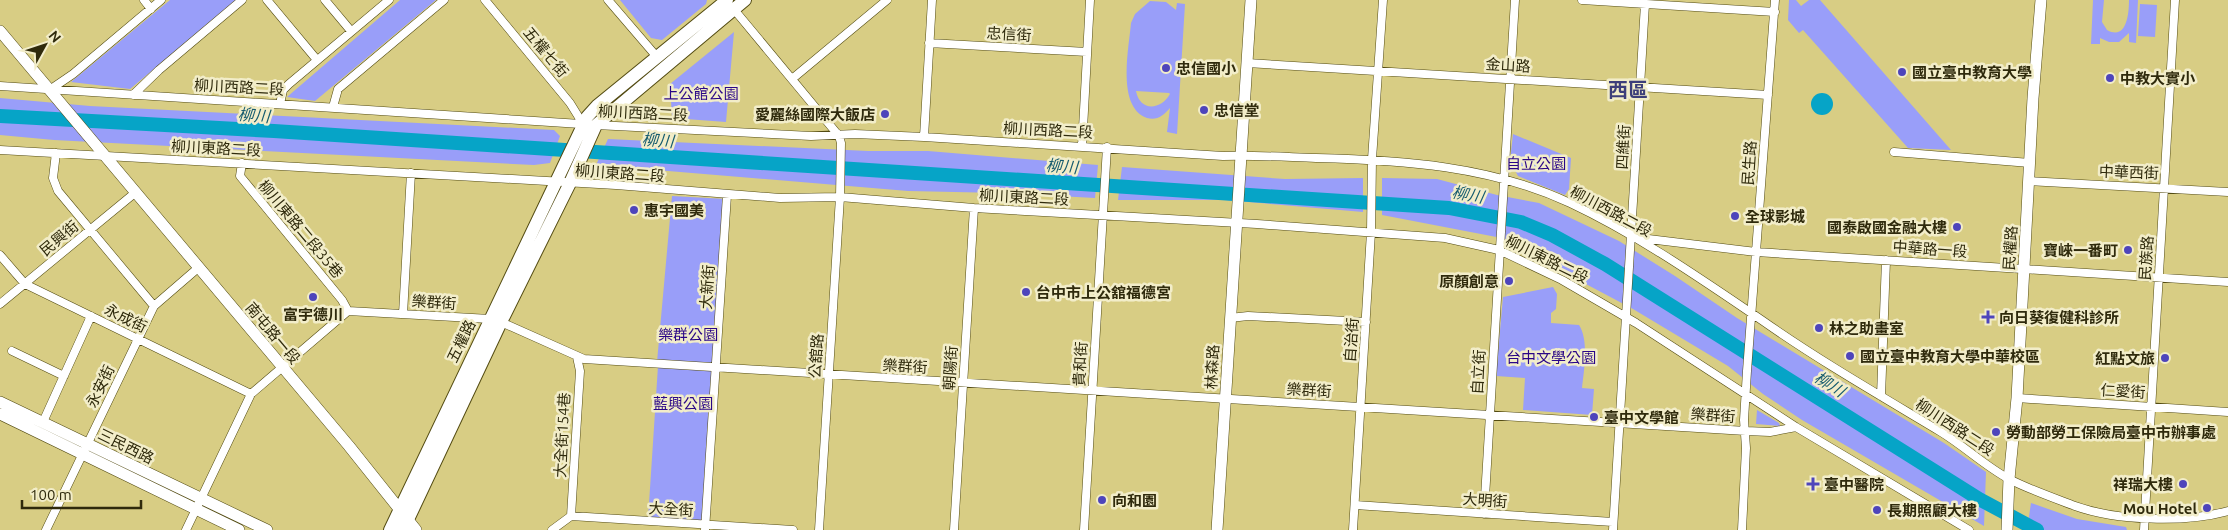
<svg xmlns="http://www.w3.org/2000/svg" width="2228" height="530" font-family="Ubuntu,'Noto Sans TC',sans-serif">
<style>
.green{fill:#999ef9;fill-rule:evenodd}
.water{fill:#06a4c7}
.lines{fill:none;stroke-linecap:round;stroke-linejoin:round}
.river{stroke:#06a4c7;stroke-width:14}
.street-casing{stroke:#534b12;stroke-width:9}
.secondary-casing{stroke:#534b12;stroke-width:12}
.primary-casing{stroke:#534b12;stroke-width:14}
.street{stroke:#fff;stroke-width:8}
.secondary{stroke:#fff;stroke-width:11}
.primary{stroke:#fff;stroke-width:12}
.poi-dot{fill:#4e45bb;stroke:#f2edc9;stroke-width:2}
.labels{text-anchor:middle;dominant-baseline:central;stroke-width:5;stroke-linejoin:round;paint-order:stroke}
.street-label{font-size:15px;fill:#2f2a0c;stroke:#f2edc9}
.poi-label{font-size:15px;font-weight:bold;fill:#2f2a0c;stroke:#f2edc9;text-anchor:start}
.park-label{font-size:15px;fill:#2a0687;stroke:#f2edc9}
.water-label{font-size:16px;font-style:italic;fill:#155b6e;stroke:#f2edc9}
.district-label{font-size:20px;font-weight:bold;fill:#3d3e7a;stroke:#f2edc9}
</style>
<rect width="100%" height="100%" fill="#d8cd84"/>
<!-- green -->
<path class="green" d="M170,0H237L130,89L71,82Z
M400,0H436L315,101L287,97Z
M620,0H707L706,4L662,40L651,38Z
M1789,0H1796L1801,6L1809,0H1820L1951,150L1908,148L1803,30L1799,33L1788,20Z
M2093,0H2104L2102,22L2107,30C2127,41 2129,13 2129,0H2138L2136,43L2129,42V33L2119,42H2109L2100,38V44H2091Z
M1150,1L1166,2L1176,10L1177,3L1185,4L1177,134L1167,132L1170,108C1164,115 1157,121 1147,118C1116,107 1129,48 1131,23L1135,14ZM1136,91L1169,93L1170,94C1161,110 1140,112 1136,91Z
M2140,4L2157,5L2155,37L2138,36Z
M734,32L726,122L672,118L670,84Z
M0,98L90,106L554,130L560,136L550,163L534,165L54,140L0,135Z
M1513,134L1571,158L1569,189L1565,195L1518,176L1510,161Z
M608,139L868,151H928L1098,165L1095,198L1001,193L908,191L596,165Z
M1122,167L1285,179L1363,178V212L1225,200H1118Z
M1382,178L1437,179L1497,195L1539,203L1619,241L1675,276L1737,318L1944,443L1986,472L1984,526L1802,420L1763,394L1728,366L1633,309L1567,274L1512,240L1382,215Z
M672,196L726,199L714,365L657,362Z
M1553,287L1557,294L1556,309L1551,313V323L1579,325C1589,340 1584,370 1582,388L1594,389L1592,415L1523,410L1525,378L1496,376L1503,297Z
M658,366L714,370L703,522L648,519Z
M1757,410L1779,423L1780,426L1756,424Z
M2031,503L2077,519L2126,527L2127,530H2027Z"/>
<!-- water -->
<path class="water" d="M1811 104a11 11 0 1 1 22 0a11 11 0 1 1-22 0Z"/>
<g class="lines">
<!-- river -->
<path class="river" d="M0,116L274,131L1449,208L1521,222L1552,235L1605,264L1979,499L2037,530"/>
<defs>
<path id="street" d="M144,0L151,9
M267,0L317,60
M325,0L351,31
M485,0L570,103L583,124
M608,0L657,57
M1582,0L1775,12
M732,7L839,136L841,143L840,197L819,530
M929,43L1087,52
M1247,63L1768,95
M792,79L887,0
M0,86L596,125L811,136L855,134L924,137L1223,156C1254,155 1285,157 1316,158C1402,160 1491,166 1570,203C1638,235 1701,279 1763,321C1820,361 1881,396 1941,432C1964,446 1985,466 2009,479C2028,489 2054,498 2075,506C2117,521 2185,523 2228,511
M51,89L73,74L161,0
M133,95L159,70L242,0
M280,104L283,90L289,84L389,0
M333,107L338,89L444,0
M924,137L932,0
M1082,147L1090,0
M0,150L616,185L780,198L840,197L974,208L1257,224L1445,238L1499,250L1562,280L1636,323L1796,427L1969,530
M1894,152L2030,163
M56,153L53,178L58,191L154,306
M242,163L240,176L342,300L348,311
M2029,181L2228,192
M1640,238L1756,252L2228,282
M0,255L25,284L251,394
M0,304L136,192
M403,314L411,173
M1230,318L1248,316L1366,322
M12,351L64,376
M1881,396L1886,260
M2017,398L2228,412
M43,422L91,316
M1355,505L1613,522
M1484,514L1515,0
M571,516L580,371L577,357
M46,530L154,306L198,268
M186,530L251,394L348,311L490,319L501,322L584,359L1746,431L1770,432L1796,427
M552,530L571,516L793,530
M705,530L727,195
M954,530L974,208
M1084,530L1107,147
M1353,530L1371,232L1372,159L1383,0
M1613,530L1645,4
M1742,530L1746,448L1744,420L1747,371L1775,0
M2144,530L2175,0"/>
<path id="secondary" d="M0,31L349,446L416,530
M0,402L267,530
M0,414L239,530
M1217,530L1251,0
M2007,530L2009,479L2017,398L2033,98L2041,0"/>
<path id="primary" d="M390,530L587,117L597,106L727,0
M403,530L501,322L570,183L596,125L745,0"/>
</defs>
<!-- street casing -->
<use href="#street" class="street-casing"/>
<!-- secondary casing -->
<use href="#secondary" class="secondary-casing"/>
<!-- primary casing -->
<use href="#primary" class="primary-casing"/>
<!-- street -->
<use href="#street" class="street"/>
<!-- secondary -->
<use href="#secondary" class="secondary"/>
<!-- primary -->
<use href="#primary" class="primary"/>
</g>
<!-- markers -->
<g class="poi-dot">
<circle cx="1166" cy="68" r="5"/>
<circle cx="1902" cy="72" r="5"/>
<circle cx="2110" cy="78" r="5"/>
<circle cx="1204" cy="110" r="5"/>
<circle cx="885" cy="114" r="5"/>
<circle cx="634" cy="210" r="5"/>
<circle cx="1735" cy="216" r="5"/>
<circle cx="1957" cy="227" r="5"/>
<circle cx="2128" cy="250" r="5"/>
<circle cx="1509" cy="281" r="5"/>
<circle cx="1026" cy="292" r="5"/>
<circle cx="313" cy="297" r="5"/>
<path d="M1985.5 309.5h5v5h5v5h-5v5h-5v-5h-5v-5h5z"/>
<circle cx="1819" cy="328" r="5"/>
<circle cx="1850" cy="356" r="5"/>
<circle cx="2165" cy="358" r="5"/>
<circle cx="1594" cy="417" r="5"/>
<circle cx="1996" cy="432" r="5"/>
<path d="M1810.5 476.5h5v5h5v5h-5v5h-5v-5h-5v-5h5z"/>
<circle cx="2183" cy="484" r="5"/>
<circle cx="1102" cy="500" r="5"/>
<circle cx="2207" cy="508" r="5"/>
<circle cx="1877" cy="510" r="5"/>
</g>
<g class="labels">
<!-- street labels -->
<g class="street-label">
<text transform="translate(1009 34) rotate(3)">忠信街</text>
<text transform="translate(546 52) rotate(50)">五權七街</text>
<text transform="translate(1508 65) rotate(3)">金山路</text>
<text transform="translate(239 87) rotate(3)">柳川西路二段</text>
<text transform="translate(643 113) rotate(3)">柳川西路二段</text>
<text transform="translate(1048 130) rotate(3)">柳川西路二段</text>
<text transform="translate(1623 147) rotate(-87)">四維街</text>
<text transform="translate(216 148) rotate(3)">柳川東路二段</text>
<text transform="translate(1749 163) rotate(-86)">民生路</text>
<text transform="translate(2129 172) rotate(2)">中華西街</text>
<text transform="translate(620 173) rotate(4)">柳川東路二段</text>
<text transform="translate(1024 197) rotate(3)">柳川東路二段</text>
<text transform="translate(1611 211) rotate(28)">柳川西路二段</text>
<text transform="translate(301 229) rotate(50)">柳川東路二段35巷</text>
<text transform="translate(59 238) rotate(-40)">民興街</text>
<text transform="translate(2010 248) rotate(-86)">民權路</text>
<text transform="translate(1930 249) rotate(4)">中華路一段</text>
<text transform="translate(2146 258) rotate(-86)">民族路</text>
<text transform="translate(1547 259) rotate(26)">柳川東路二段</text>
<text transform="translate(707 287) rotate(-86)">大新街</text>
<text transform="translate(434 302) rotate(4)">樂群街</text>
<text transform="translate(126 318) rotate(26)">永成街</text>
<text transform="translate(273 333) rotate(50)">南屯路一段</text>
<text transform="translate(1351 340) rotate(-86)">自治街</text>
<text transform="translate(461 341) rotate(-64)">五權路</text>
<text transform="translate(816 356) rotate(-86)">公舘路</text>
<text transform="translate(1080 364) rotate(-87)">貴和街</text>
<text transform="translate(905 366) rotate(3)">樂群街</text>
<text transform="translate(1212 367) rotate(-87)">林森路</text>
<text transform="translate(950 368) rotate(-86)">朝陽街</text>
<text transform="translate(1478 372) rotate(-87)">自立街</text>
<text transform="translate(100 386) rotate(-64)">永安街</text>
<text transform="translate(1309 390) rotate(3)">樂群街</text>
<text transform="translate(2123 391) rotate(3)">仁愛街</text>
<text transform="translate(1713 415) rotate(4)">樂群街</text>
<text transform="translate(1955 427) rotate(33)">柳川西路二段</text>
<text transform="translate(562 435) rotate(-87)">大全街154巷</text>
<text transform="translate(126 446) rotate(26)">三民西路</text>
<text transform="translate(1485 500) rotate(4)">大明街</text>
<text transform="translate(671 509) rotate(3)">大全街</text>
</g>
<!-- poi labels -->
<g class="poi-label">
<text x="1176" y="68">忠信國小</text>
<text x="1912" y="72">國立臺中教育大學</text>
<text x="2120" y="78">中教大實小</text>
<text x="1214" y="110">忠信堂</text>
<text x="875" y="114" text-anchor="end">愛麗絲國際大飯店</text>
<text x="644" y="210">惠宇國美</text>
<text x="1745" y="216">全球影城</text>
<text x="1947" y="227" text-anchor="end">國泰啟國金融大樓</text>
<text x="2118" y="250" text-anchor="end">寶崍一番町</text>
<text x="1499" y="281" text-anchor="end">原顏創意</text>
<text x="1036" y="292">台中市上公舘福德宮</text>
<text x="313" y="314" text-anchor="middle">富宇德川</text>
<text x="1999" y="317">向日葵復健科診所</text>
<text x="1829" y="328">林之助畫室</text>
<text x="1860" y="356">國立臺中教育大學中華校區</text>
<text x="2155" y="358" text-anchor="end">紅點文旅</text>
<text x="1604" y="417">臺中文學館</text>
<text x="2006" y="432">勞動部勞工保險局臺中市辦事處</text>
<text x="1824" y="484">臺中醫院</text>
<text x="2173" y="484" text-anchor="end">祥瑞大樓</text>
<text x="1112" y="500">向和園</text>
<text x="2197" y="508" text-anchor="end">Mou Hotel</text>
<text x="1887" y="510">長期照顧大樓</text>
</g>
<!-- park labels -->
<g class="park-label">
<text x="701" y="93">上公館公園</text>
<text x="1536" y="163">自立公園</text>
<text x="688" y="334">樂群公園</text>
<text x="1551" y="357">台中文學公園</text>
<text x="683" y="403">藍興公園</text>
</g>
<!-- water labels -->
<g class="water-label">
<text transform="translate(254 115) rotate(4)">柳川</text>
<text transform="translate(658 140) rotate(4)">柳川</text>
<text transform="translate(1062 166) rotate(4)">柳川</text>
<text transform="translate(1468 194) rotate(10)">柳川</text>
<text transform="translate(1830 384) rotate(32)">柳川</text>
</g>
<!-- district labels -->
<g class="district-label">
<text x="1628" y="89">西區</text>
</g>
</g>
<!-- north arrow -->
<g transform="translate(45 45) rotate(50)" stroke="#f2edc9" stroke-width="4" paint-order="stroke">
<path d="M0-4L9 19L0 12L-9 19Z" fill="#2f2a0c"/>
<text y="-8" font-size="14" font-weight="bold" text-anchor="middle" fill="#2f2a0c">N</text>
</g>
<!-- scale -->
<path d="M22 500v8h119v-8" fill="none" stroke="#2f2a0c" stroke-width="2.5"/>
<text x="30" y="500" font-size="15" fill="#2f2a0c" stroke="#f2edc9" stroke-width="4" paint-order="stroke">100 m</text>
</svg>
